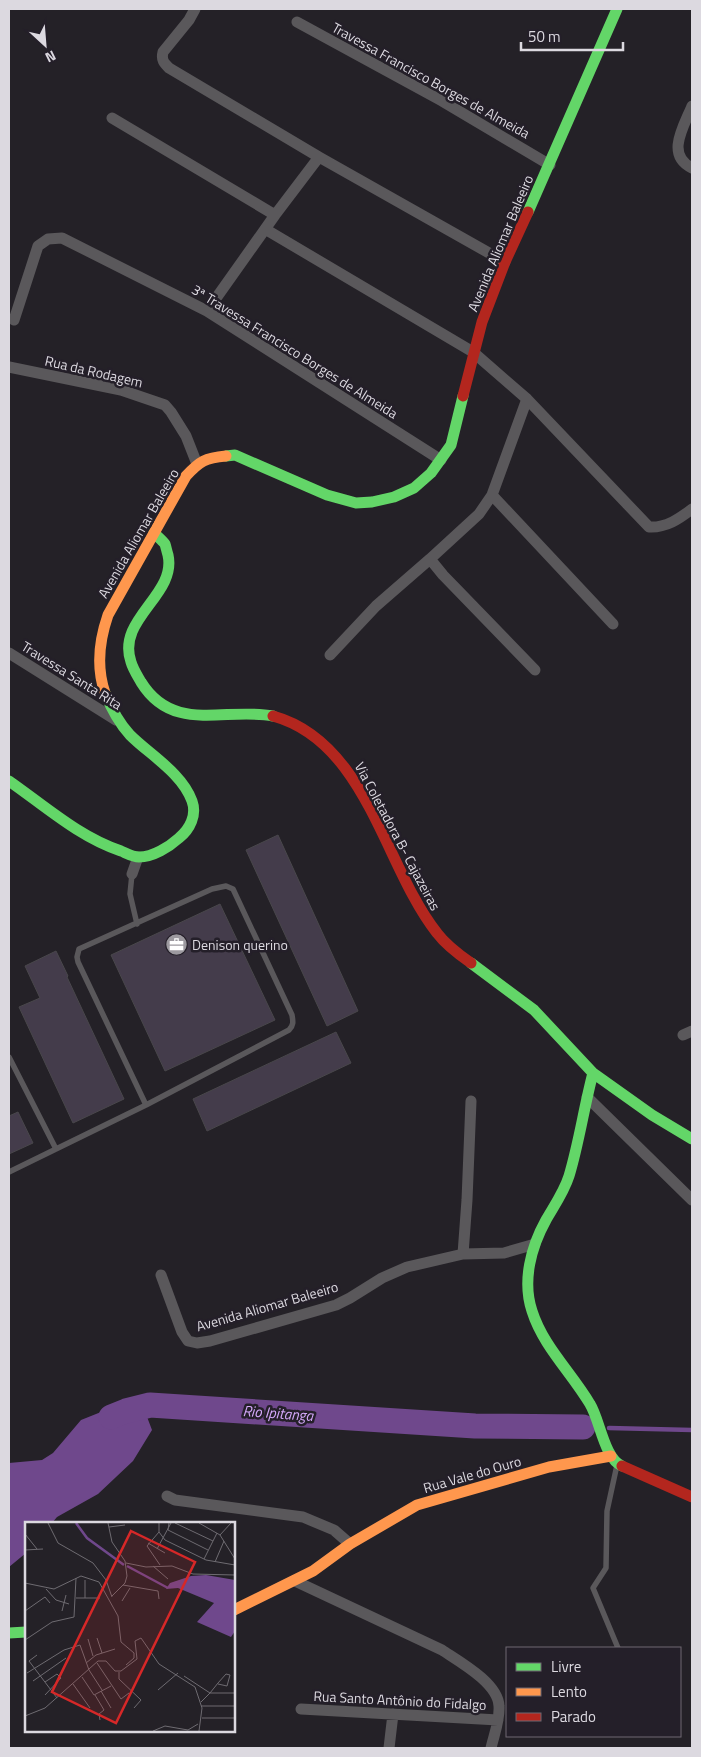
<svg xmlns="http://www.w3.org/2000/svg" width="701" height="1757" font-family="'Titillium Web',sans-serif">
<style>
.water{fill:#6f488c}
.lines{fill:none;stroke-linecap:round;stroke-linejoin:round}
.stream{stroke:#6f488c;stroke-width:4.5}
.river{stroke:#6f488c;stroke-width:25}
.building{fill:#443c4b;stroke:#49474b}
.lane{stroke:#5a585b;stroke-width:5.5}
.street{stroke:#5a585b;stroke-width:11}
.fast{stroke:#63d668;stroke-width:11}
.slow{stroke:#ff974d;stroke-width:11}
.jam{stroke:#b3261e;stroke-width:11}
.labels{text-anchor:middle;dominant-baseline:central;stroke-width:5;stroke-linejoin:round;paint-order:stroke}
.street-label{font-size:14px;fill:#dcd9e0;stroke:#241f29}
.poi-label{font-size:14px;fill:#dcd9e0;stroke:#241f29;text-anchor:start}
.water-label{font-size:15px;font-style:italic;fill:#d4a8fa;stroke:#241f29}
.inset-river{fill:none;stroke:#6f488c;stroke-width:2.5}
.inset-road{fill:none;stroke:#6e6b71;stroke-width:1}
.view{fill:#d62828;fill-opacity:0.15;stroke:#d62828;stroke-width:2.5}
.inset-edge{fill:none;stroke:#dcd9e0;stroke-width:2.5}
</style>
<rect width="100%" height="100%" fill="#242127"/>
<!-- water -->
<path class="water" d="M141,1401L152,1430L133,1461L98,1494L57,1517L52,1523H26V1553L9,1567V1463L42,1460L53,1453L81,1420L111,1408Z"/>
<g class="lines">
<!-- stream -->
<path class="stream" d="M609,1428L692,1430"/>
<!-- river -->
<path class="river" d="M111,1417L126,1411L150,1405L475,1426L583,1427"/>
</g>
<!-- building -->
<path class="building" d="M278,835L358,1011L327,1026L246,850Z
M220,904L275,1020L165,1071L111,955Z
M56,951L68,976L67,977L124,1099L73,1123L19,1007L40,998L25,966Z
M336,1032L351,1063L207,1131L193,1099Z
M18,1112L33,1143L9,1154V1116Z"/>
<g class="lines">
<!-- lane -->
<path class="lane" d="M132,874L130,894L137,924
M9,1057L56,1149
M9,1172L146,1105L78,962L77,957L79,949L212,889L226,886L233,889L292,1015C293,1021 294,1025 289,1030L146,1105
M617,1465L607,1511L606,1568L593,1588L618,1648"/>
<!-- street -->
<path class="street" d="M195,9L189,20L163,52C161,60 164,63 169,68L319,157
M297,22L442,101L550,165
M692,106C684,126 665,155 692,168
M112,118L275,215
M265,229L473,352L527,399L649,527C666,528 679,519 692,509
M207,311L275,215L319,157L505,262
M14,320L38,246L48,239L62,238L207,311L441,460
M9,367L121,390L165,405L171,412L186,436L197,464
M492,495L613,624
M430,559L443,575L535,670
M9,653L116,720
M330,655L376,606L430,559L479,514L492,495L527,399
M132,874L138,857
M683,1035L692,1031
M587,1097L692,1200
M463,1254L467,1200L471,1101
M161,1275L182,1332L188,1341L197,1343L210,1341L336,1305L350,1298L382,1278L407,1267L463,1254L504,1253L535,1244
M167,1496L175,1500L303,1517L334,1530L350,1544
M295,1581L442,1650C460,1662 498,1683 499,1706C500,1720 494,1735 491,1748
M301,1709L498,1720
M389,1748L393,1714"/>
<!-- fast -->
<path class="fast" d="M528,212L617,9
M226,456L235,455L327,495L356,503L372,502L394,497L414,488L431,473L451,445L463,396
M154,533C157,536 162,540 165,544C166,547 167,552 168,555C177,595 116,619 131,662C133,669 137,675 141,682C173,734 225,707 273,716
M9,781C45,806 79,837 121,851C126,853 133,857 139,857C153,857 169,847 179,838C190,829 197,815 192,801C182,773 150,755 130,735C119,723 111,708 105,693
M471,963L534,1010L593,1073L652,1115L692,1139
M593,1073C584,1107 579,1143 569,1176C564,1192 554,1206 546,1220C531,1247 522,1281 532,1311C543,1346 571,1372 590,1404C600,1420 604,1458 622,1466
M9,1633L26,1632"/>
<!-- slow -->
<path class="slow" d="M105,693C96,667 99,641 108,615L186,476C200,461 205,458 226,456
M234,1610L313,1571L350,1544L417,1505L549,1467L611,1456"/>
<!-- jam -->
<path class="jam" d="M463,396L482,322L505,262L528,212
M273,716C367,742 384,866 437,933C446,945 458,954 471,963
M622,1466L692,1497"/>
</g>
<!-- icons -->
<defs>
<symbol id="office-disc" viewBox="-11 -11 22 22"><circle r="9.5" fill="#9c999f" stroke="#241f29"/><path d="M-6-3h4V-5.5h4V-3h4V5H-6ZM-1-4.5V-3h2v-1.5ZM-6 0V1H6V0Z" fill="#fff"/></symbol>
</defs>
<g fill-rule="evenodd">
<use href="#office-disc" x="164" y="932" width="25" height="25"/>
</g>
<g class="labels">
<!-- street labels -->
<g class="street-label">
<text transform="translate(431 80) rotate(29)">Travessa Francisco Borges de Almeida</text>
<text transform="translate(500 243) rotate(-67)">Avenida Aliomar Baleeiro</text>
<text transform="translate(295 351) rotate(32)">3ª Travessa Francisco Borges de Almeida</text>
<text transform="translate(94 371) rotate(13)">Rua da Rodagem</text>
<text transform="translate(138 533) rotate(-60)">Avenida Aliomar Baleeiro</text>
<text transform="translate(72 675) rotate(32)">Travessa Santa Rita</text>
<text transform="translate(398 836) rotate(62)">Via Coletadora B- Cajazeiras</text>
<text transform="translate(267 1306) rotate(-16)">Avenida Aliomar Baleeiro</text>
<text transform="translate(472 1474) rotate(-16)">Rua Vale do Ouro</text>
<text transform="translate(400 1700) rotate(3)">Rua Santo Antônio do Fidalgo</text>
</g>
<!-- poi labels -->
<g class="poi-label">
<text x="192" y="944">Denison querino</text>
</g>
<!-- water labels -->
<g class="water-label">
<text transform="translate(278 1413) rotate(4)">Rio Ipitanga</text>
</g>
</g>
<!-- overview -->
<g transform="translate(25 1522)">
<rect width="210" height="210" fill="#242127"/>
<path d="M181,53L210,58V109L206,115L172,100L189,81L153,66L141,67L145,61L166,54Z" fill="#6f488c"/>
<path class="inset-river" d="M51,1L62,16L99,43M102,44L143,66"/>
<path class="inset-road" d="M23,1L33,21L68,41L81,58L87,75M83,1L87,20L100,39L102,54L100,61L87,74M134,1V10L140,18L181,38L210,43M144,1L143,8L183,28M150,1L188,19M174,1L195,13L210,37M84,5L100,3M134,10L122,24L135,43M0,12L12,27M195,13L206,1M123,21L140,31M132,27L146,1M0,28L18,27M179,37L192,11M190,40L199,19M101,41L121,45L147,44L168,52L210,53M128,44L143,57M60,58V76M0,61L29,67L56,54L74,60L93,94L96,120L109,131V136L101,143M98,63L133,69L134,77M21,67L31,78L44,82M51,76H75M97,79L105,66M0,89L20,75L25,81M37,89L41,73M72,116L77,131M63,117L68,134M0,118L27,100L49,95L51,56M12,133L4,139L32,176M61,141L71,133L90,127M72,141L96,177L104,171M94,150V157L116,178L109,186M2,151L39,128L55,123L64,148L77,168M159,154L185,171L193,161L201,152L205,153L202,164L193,162M57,155L69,173L86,164M8,159L41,136M20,160L32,152L36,156L20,173M48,162L65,186M133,168L153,151M76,169L86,186M70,173L79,188L74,192L75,198M176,180L185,171H210M176,184H210M0,194L20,186L73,139H81L90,149H96L112,137L110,119L116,116L134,142L170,165L177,186L174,209M177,196H210M128,209L140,204L163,208L173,202"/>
<path class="view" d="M106,9L170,40L91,201L27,170Z"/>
<rect width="210" height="210" class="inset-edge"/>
</g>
<!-- border -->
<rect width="701" height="1757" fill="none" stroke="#dcd9e0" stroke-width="20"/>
<!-- legend -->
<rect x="506" y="1647" width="175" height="90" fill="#241f29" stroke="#6e6972"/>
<rect x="516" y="1663" width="25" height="8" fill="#63d668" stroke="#6e6972"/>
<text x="551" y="1672" font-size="15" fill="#dcd9e0">Livre</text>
<rect x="516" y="1688" width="25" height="8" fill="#ff974d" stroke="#6e6972"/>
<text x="551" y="1697" font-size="15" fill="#dcd9e0">Lento</text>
<rect x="516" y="1713" width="25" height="8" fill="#b3261e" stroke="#6e6972"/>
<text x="551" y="1722" font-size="15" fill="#dcd9e0">Parado</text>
<!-- north arrow -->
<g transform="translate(45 45) rotate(154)" stroke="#241f29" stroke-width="4" paint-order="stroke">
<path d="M0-4L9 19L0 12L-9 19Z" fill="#dcd9e0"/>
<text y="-8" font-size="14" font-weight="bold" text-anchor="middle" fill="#dcd9e0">N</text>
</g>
<!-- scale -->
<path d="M521 42v8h102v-8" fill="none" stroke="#dcd9e0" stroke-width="2.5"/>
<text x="528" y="42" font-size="15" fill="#dcd9e0" stroke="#241f29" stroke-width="4" paint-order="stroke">50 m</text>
</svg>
